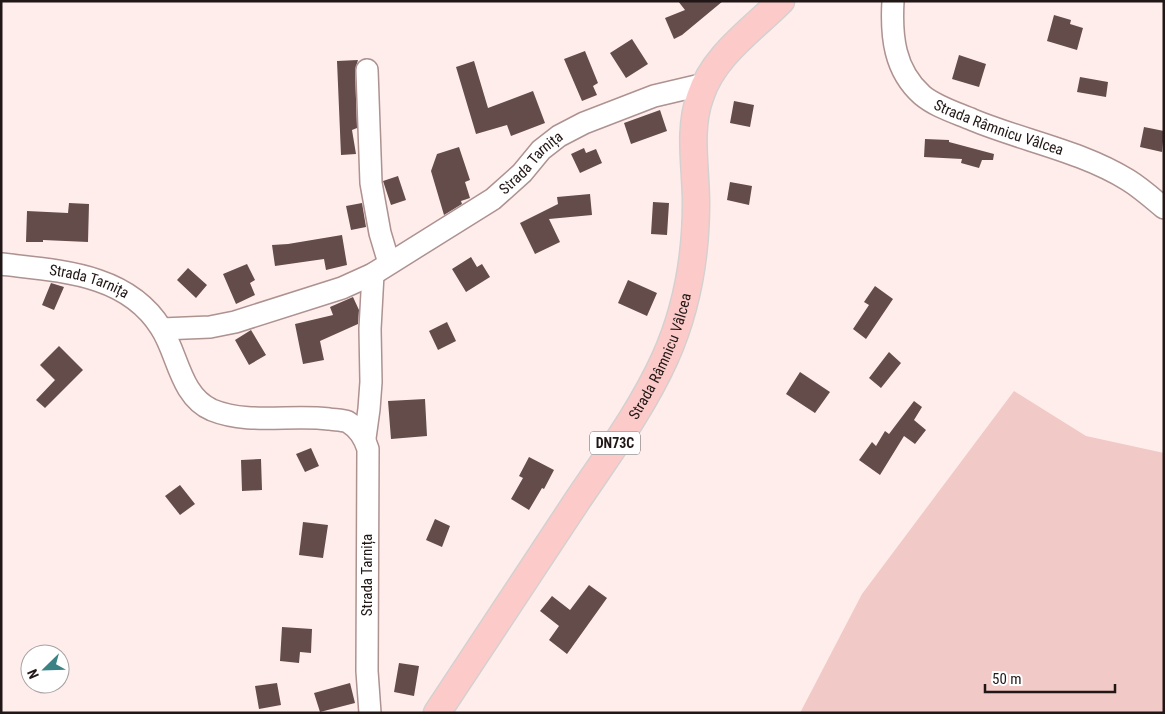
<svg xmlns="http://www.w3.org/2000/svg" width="1165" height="714" font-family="'Roboto Condensed',sans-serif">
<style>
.green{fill:#f1c9c6}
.building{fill:#644c4a}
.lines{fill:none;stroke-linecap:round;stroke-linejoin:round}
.minor-casing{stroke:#ad9290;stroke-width:24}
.major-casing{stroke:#d3d1d0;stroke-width:29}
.minor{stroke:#fff;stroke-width:21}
.major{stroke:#fccbc9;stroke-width:26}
.labels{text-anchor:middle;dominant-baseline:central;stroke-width:5;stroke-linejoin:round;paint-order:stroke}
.shield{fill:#fff;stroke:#645d5c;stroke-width:1}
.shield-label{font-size:14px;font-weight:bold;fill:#211716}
.street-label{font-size:15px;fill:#211716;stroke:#fff}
</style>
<rect width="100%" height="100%" fill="#ffedec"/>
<!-- green -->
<path class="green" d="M1014,391L1086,436L1164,453V713H800L862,594Z"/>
<!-- building -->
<path class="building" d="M678,1H723L682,35L674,39L665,18L685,10Z
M1054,15L1071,20L1070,24L1083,28L1077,50L1047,41Z
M632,39L648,64L626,78L610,53Z
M585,51L598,83L593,86L597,95L582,101L564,59Z
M959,55L986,64L979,87L952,79Z
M358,60L355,70L357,128L352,130L356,154L341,155L337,61Z
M474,61L488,108L533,91L545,123L511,136L507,125L476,134L456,67Z
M1080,77L1108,82L1106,97L1077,92Z
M734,101L754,105L750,127L730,123Z
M660,110L667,131L631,144L624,123Z
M1144,127L1164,131L1162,152L1140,147Z
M925,139L949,140V142L994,154L993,160H982L979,168L961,163L962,159L924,157Z
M459,147L470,180L465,182L470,198L461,201L462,204L444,215L431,171L437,154Z
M584,148L586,153L596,149L602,163L580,173L571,154Z
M398,176L406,200L391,205L383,181Z
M730,182L752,186L749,205L727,200Z
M590,194L592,215L549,219L560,242L535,254L520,223L558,204L557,197Z
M653,202L669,203L667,235L651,234Z
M69,203L89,204L88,242L43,240V242H26L27,211L68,213Z
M362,203L366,227L351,230L346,206Z
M342,235L347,265L326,270L324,259L275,266L272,245L288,244Z
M471,257L477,267L482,264L490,277L466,292L452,269Z
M247,264L255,280L250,283L255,295L236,304L223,274Z
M188,268L207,285L196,298L177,280Z
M628,280L657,293L647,316L618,303Z
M51,283L64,287L54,310L42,305Z
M875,286L893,299L866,339L853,329L869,305L864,302Z
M353,297L359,310L358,324L320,341L324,360L303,364L295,324L333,315L330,307Z
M447,322L456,341L438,350L429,331Z
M251,330L266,355L249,365L235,340Z
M59,346L83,370L45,408L36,400L55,380L40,365Z
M889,352L901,363L881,388L869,378Z
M800,372L830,392L815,413L786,394Z
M425,399L427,436L391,439L388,401Z
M914,401L922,407L914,420L926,430L915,444L904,436L880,475L859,460L872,442L876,446L885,431L889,434Z
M311,448L319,466L305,472L296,454Z
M529,457L554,470L544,489L542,488L529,510L511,499L523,478L519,476Z
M261,459L262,490L242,491L241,460Z
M180,485L195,504L180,515L165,496Z
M435,519L450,526L442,547L426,540Z
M303,522L328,525L323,558L299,555Z
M589,585L607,598L567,654L549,640L559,626L540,611L552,596L570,610Z
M282,627L312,629L311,653L300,652L299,663L280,661Z
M399,663L419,666L414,696L394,692Z
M277,683L281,705L259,709L255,686Z
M350,683L355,703L320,712L314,693Z"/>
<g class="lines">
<defs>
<g id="minor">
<path id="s1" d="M893,1C891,36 894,70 922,95C936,107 957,113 973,120C1024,141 1081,151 1128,180C1141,188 1152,198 1164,208"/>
<path d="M367,70L371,183L380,233L389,263"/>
<path id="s2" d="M1,264C59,271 127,273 161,328C178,354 180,396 212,410C249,425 291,414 329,419C335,420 343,420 348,422C359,429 364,437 368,449L367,671L370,713"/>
<path id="s3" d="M162,329L210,327L235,322L342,288L373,274L493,199L522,173L541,150L559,136L584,123L654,96L705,84"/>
<path d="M365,438L369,409L371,382L370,329L373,274"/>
</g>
<g id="major">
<path id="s4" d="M437,713C484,642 530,572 577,501C608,455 642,409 665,358C687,309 696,256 696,203C696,168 688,130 700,97C713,56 752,30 781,1"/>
</g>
</defs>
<!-- minor casing -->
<use href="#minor" class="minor-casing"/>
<!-- major casing -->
<use href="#major" class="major-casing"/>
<!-- minor -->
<use href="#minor" class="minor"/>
<!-- major -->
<use href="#major" class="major"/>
</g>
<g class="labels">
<!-- shield labels -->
<rect class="shield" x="590" y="431.5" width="50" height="23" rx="4"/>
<g class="shield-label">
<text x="615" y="443">DN73C</text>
</g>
<!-- street labels -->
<g class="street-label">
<text stroke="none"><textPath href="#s1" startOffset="186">Strada Râmnicu Vâlcea</textPath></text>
<text stroke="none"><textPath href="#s3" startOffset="414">Strada Tarnița</textPath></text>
<text stroke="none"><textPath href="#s2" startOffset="90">Strada Tarnița</textPath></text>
<text stroke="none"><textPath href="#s4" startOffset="422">Strada Râmnicu Vâlcea</textPath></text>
<text transform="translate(367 575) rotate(-90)">Strada Tarnița</text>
</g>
</g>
<!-- border -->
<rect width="1165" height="714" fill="none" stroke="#211716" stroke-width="5"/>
<!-- north arrow -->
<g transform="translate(45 669) rotate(247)"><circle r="24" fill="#ffffff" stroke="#a6a2a2"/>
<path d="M0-4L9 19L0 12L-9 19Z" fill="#3a8283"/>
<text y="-8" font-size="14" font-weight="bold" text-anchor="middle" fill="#211716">N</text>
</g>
<!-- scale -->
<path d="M985 684v8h130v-8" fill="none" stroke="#211716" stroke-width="2.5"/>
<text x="992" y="684" font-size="15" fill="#211716" stroke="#ffffff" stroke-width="4" paint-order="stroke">50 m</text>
</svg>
